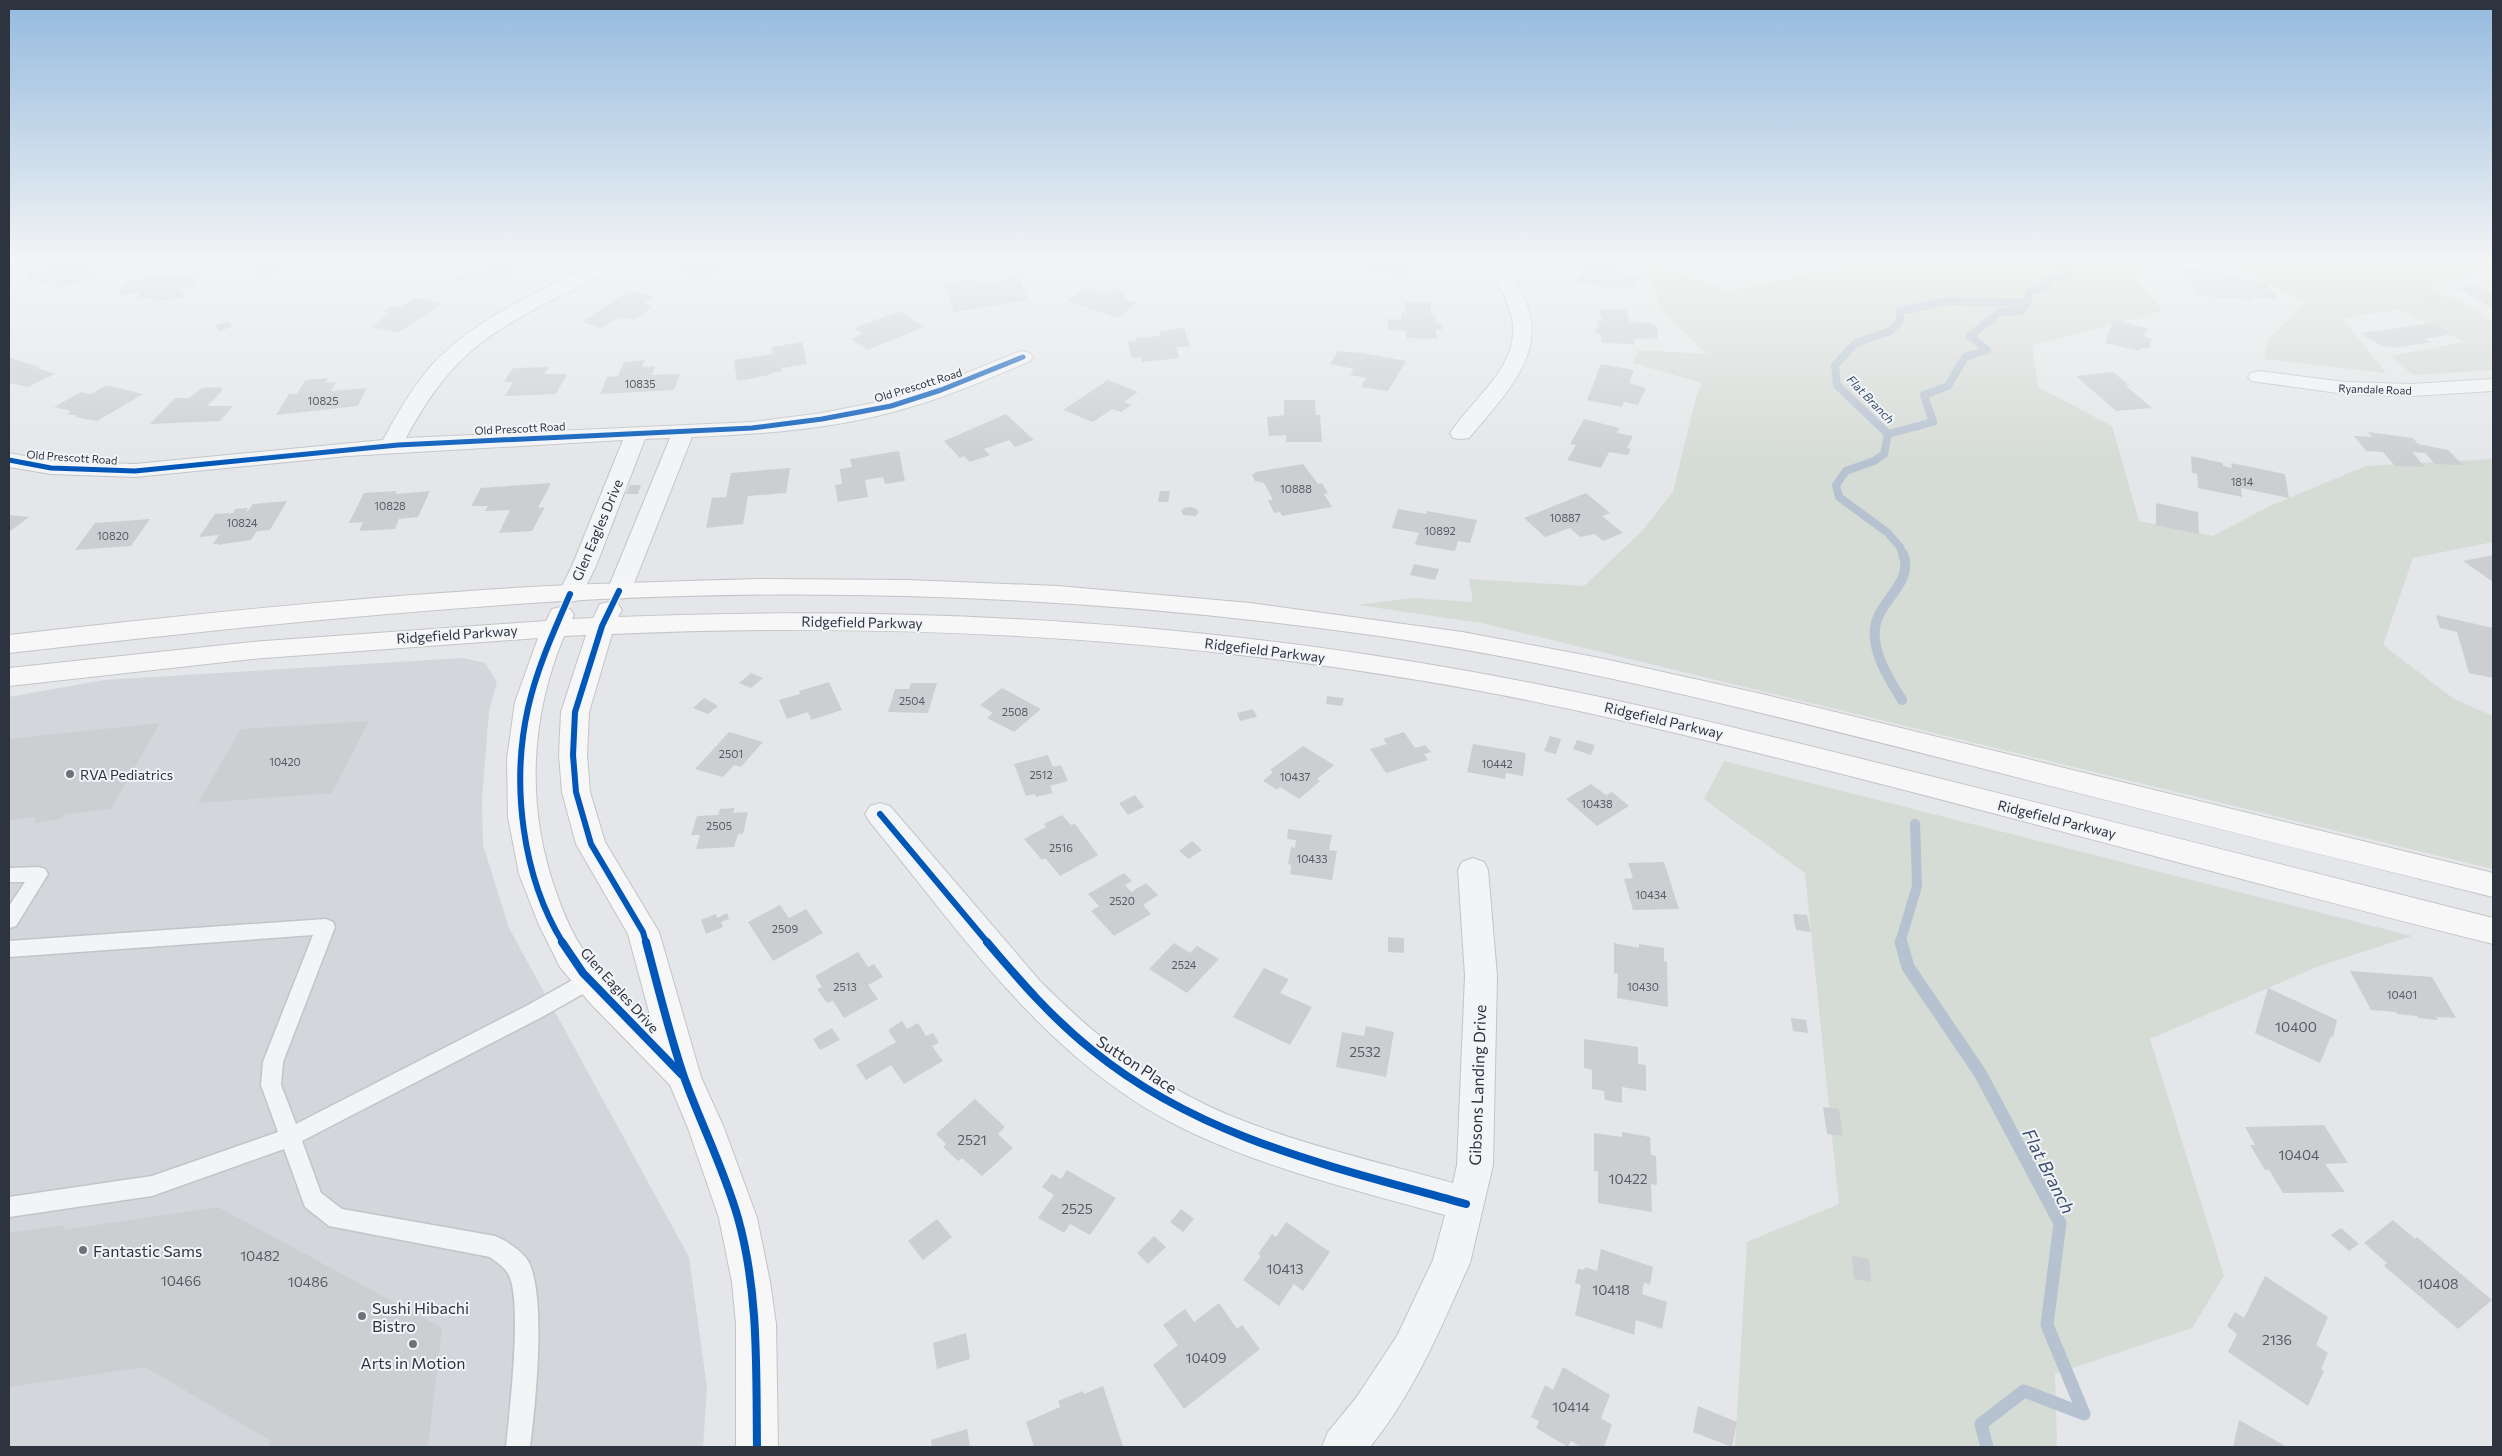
<svg xmlns="http://www.w3.org/2000/svg" width="2502" height="1456" font-family="Commissioner,sans-serif">
<style>
.built{fill:#d3d6db}
.green{fill:#d5dbd5}
.lines{fill:none;stroke-linecap:round;stroke-linejoin:round}
.stream-far2{stroke:#b6c2d0;stroke-width:8}
.stream-far1{stroke:#b6c2d0;stroke-width:10}
.stream{stroke:#b6c2d0;stroke-width:13}
.building{fill:#cdced1}
.lane-casing{stroke:#c3c4c7;stroke-width:3}
.street-casing{stroke:#c3c4c7;stroke-width:2}
.secondary-casing{stroke:#c3c4c7;stroke-width:2}
.lane{fill:#f3f4f5;fill-rule:evenodd}
.street{fill:#f3f4f5;fill-rule:evenodd}
.secondary{fill:#f7f7f7;fill-rule:evenodd}
.cycleway-far2-casing{stroke:#f3f4f7;stroke-width:8}
.cycleway-far1-casing{stroke:#f3f4f7;stroke-width:9}
.cycleway-casing{stroke:#f3f4f7;stroke-width:11}
.cycleway-far2{stroke:#0057b8;stroke-width:5}
.cycleway-far1{stroke:#0057b8;stroke-width:6}
.cycleway{stroke:#0057b8;stroke-width:8}
.poi-dot{fill:#6d727b;stroke:#f3f4f7;stroke-width:2}
.labels{text-anchor:middle;dominant-baseline:central;stroke-width:4;stroke-linejoin:round;paint-order:stroke}
.number-label{font-size:11px;fill:#565b65}
.far-street-label{font-size:11px;fill:#2d3440;stroke:#f3f4f7}
.far-water-label{font-size:12px;font-style:italic;fill:#3c526f;stroke:#f3f4f7}
.street-label{font-size:14px;fill:#2d3440;stroke:#f3f4f7}
.poi-label{font-size:14px;fill:#2d3440;stroke:#f3f4f7;text-anchor:start}
.near-number-label{font-size:14px;fill:#565b65}
.near-street-label{font-size:16px;fill:#2d3440;stroke:#f3f4f7}
.near-poi-label{font-size:16px;fill:#2d3440;stroke:#f3f4f7;text-anchor:start}
.near-water-label{font-size:18px;font-style:italic;fill:#3c526f;stroke:#f3f4f7}
</style>
<rect width="100%" height="100%" fill="#e4e6e9"/>
<!-- built -->
<path class="built" d="M463,658L485,663L497,682L489,711L482,799L483,845L509,928L689,1257L707,1388L703,1447H9V697L104,680Z"/>
<!-- green -->
<path class="green" d="M1871,261H2143L2131,274L2163,311L2032,345L2038,387L2112,426L2139,521L2213,536L2270,506L2366,466L2493,459V542L2413,558L2383,645L2454,699L2493,716V869L1482,623L1358,605L1412,598L1473,602L1469,579L1584,586L1642,531L1673,492L1696,397L1702,383L1633,363L1638,350L1707,354L1662,311L1645,263L1730,291Z
M2228,261H2472L2487,268L2430,288L2493,320V370L2413,375L2391,356L2463,342L2400,309L2342,318L2386,373L2264,359L2269,338L2306,303Z
M1724,761L2412,936L2319,966L2150,1039L2224,1276L2192,1328L2055,1374L2057,1447H1735L1747,1242L1839,1204L1805,873L1704,799Z"/>
<g class="lines">
<!-- stream-far2 -->
<path class="stream-far2" d="M1888,434L1933,422L1924,395L1948,386L1965,357L1987,350L1970,336L2000,312L2020,311L2027,303
M1903,555L1900,547L1888,533L1839,497L1836,485L1846,471L1874,461L1884,454L1888,434L1837,385L1835,365L1856,343L1890,331L1900,321V311L1949,301L2027,303L2029,292L2044,287L2049,278L2068,276L2061,261"/>
<!-- stream-far1 -->
<path class="stream-far1" d="M1902,700C1889,679 1872,653 1875,628C1878,601 1915,582 1903,554
M1900,943L1917,886L1915,824"/>
<!-- stream -->
<path class="stream" d="M1901,942L1908,967L1980,1073L2060,1223L2047,1325L2084,1414L2024,1391L1981,1424L1987,1447"/>
</g>
<!-- building -->
<path class="building" d="M58,261H88L90,263L86,264L89,270L87,271L92,279L59,288L54,281L39,285L33,280H30L27,274L48,268L45,264Z
M242,261H291L294,264L281,268L284,271L258,279Z
M490,261H521L529,262L502,279L488,276L475,283L457,279L473,269L478,270Z
M682,261H747L739,267L733,265L722,273L715,271L705,278L668,270Z
M1360,261H1406L1420,270L1397,277L1387,271L1376,275L1358,265L1360,264L1357,262Z
M1592,261H1628L1624,268L1617,267L1616,270L1638,276L1632,288L1627,289L1575,282L1586,263L1590,264Z
M2369,261H2414V262L2378,266Z
M2181,268L2225,271L2230,278L2264,281L2278,299L2252,297L2254,300L2199,296Z
M202,272L194,286L181,288L178,293L186,292L182,298L152,301L155,297L137,299L141,292L118,295L127,281Z
M1644,275H1653L1657,278L1651,280L1643,277Z
M1019,277L1028,300L954,312L944,283L978,278L979,283Z
M2477,285L2493,294V308L2457,288Z
M1087,287L1109,294L1114,290L1127,294L1122,298L1137,303L1117,318L1068,301Z
M630,290L653,297L643,303L653,306L634,320L620,317L602,328L582,322Z
M2425,294L2439,301L2430,303L2417,295Z
M415,298L443,303L399,332L371,327L390,313L383,312L392,306L401,307Z
M1405,302L1431,303V315H1436V323L1443,324L1442,330L1436,329L1437,339L1406,338V331L1388,330V319L1401,320V313H1405Z
M1599,309L1627,310L1630,322L1652,323L1657,326L1658,338L1634,339L1635,344L1602,343L1600,334H1596L1595,328L1599,329L1597,321H1602Z
M900,311L925,327L867,350L851,339L863,334L854,328Z
M2113,320L2147,328L2144,336L2152,339L2149,348H2141L2140,351L2105,343Z
M229,322L232,327L219,331L216,325Z
M2432,323L2452,334L2424,339L2431,342L2396,348L2392,346L2383,347L2360,333Z
M1184,328L1190,346L1176,347L1179,358L1142,362L1141,357L1132,358L1128,342L1136,341V338L1160,336L1159,331Z
M802,342L807,364L781,368V371L768,374L769,375L737,381L734,360L773,354L772,347Z
M1338,351L1362,353L1406,361L1388,391L1361,387L1366,378L1350,375L1354,369L1330,364Z
M11,358L39,367L38,368L55,374L28,387L9,383V359Z
M645,360L642,367L655,366L652,375L680,374L674,390L600,394L607,377L618,376L624,362Z
M1601,364L1634,370L1629,383L1646,388L1638,405L1624,402L1622,407L1587,400Z
M549,367L544,374H567L556,394L505,396L513,382H504L513,368Z
M2113,372L2129,385L2126,386L2152,408L2116,411L2076,376Z
M328,378L325,383L336,382L331,391L367,388L358,406L276,415L289,394H297L305,380Z
M1108,380L1138,392L1124,402L1131,405L1121,412L1112,409L1093,422L1063,410Z
M106,385L143,394L97,421L75,417L78,416L67,414L71,411L54,407L81,392L91,394Z
M221,387L223,390L207,406H233L220,421L150,424L175,398H189L202,388Z
M1284,400H1315L1316,415H1320L1322,442H1286V435L1269,436L1267,417L1284,415Z
M1006,414L1034,440L1015,447L1009,440L984,449L990,455L970,462L964,456L960,458L944,441Z
M1584,419L1619,428L1617,433L1633,436L1627,448L1631,449L1628,455L1609,452L1601,468L1567,460L1576,445L1570,444Z
M2368,432L2413,438L2418,444L2448,450L2463,465L2435,464L2425,453L2412,452L2425,467L2395,466L2383,452L2366,451L2354,436L2372,437Z
M899,451L905,481L885,484L883,477L865,480L868,497L838,502L835,485L842,484L840,469L852,467L850,459Z
M2191,456L2223,463V466L2232,468L2231,463L2285,474L2289,498L2241,488L2242,497L2198,488L2197,474L2192,473Z
M1303,464L1318,484L1322,483L1328,493L1324,494L1332,507L1282,516L1280,512L1274,513L1268,500H1273L1264,483L1255,481L1252,475L1256,472Z
M790,468L786,493L748,496L743,524L706,528L712,498L726,497L731,473Z
M551,483L538,508L545,507L532,531L499,533L510,510L485,511L488,506H471L481,488Z
M630,485H641L638,494H626Z
M397,491L395,494L430,491L418,517L399,519L395,529L359,531L363,522L349,523L364,493Z
M1160,491H1170L1168,502H1158Z
M1586,493L1610,513L1602,516L1623,533L1603,541L1595,534L1580,537L1570,528L1545,537L1524,518Z
M287,501L270,530L257,531L251,540L217,545L218,544H213L219,535L199,537L215,514L233,513L235,509L248,508L246,511H248L253,504Z
M2156,503L2198,512L2199,534L2156,525Z
M1191,507L1197,509L1199,512L1196,516L1183,515L1181,511L1184,508Z
M1398,509L1426,514L1427,511L1477,520L1470,543L1458,541L1455,551L1417,545L1415,544L1419,533L1392,528Z
M9,515L29,517L9,532Z
M150,519L131,546L75,550L95,523Z
M2493,555V582L2463,561Z
M1414,564L1439,569L1435,580L1410,575Z
M2436,615L2493,628V678L2469,673L2457,632L2440,628Z
M751,673L763,678L751,688L739,683Z
M829,682L842,710L811,720L808,712L787,719L779,700L800,694L799,691Z
M911,683H937L928,713L888,712L895,689H909Z
M1002,688L1041,709L1014,732L987,718L993,713L980,705Z
M1327,696L1344,698L1342,706L1326,704Z
M704,698L718,706L708,714L693,708Z
M1253,709L1257,717L1240,721L1237,713Z
M369,721L332,793L198,803L241,729Z
M160,723L111,809L65,814L62,819L33,823L37,817L9,820V739Z
M729,732L763,742L741,767L734,765L723,777L695,769Z
M1404,732L1415,748L1425,745L1431,752L1424,754L1428,760L1386,773L1370,749L1387,744L1383,739Z
M1550,736L1561,739L1556,754L1544,751Z
M1577,740L1595,745L1591,755L1573,749Z
M1473,744L1526,753L1523,776L1506,773L1505,779L1467,772Z
M1303,746L1334,765L1317,779L1320,781L1299,799L1280,787L1277,790L1263,781L1273,772L1270,770Z
M1048,755L1053,767L1061,765L1068,781L1050,786L1053,793L1036,797L1035,794L1026,796L1014,764Z
M1591,784L1606,795L1612,792L1629,806L1597,826L1566,799Z
M1135,795L1144,807L1128,815L1119,803Z
M735,808L733,813L748,812L743,834H738L734,847L696,849L700,835H691L697,816L718,815L720,809Z
M1062,815L1071,825L1075,824L1098,855L1060,876L1045,858L1042,860L1024,839L1046,827L1044,824Z
M1288,829L1332,835L1329,850L1337,851L1332,880L1290,874L1291,865L1288,864L1291,847L1295,848L1296,840L1287,839Z
M1192,841L1202,850L1189,859L1179,851Z
M1664,862L1679,909L1633,910L1624,879L1633,878L1628,863Z
M1124,873L1132,881L1125,885L1131,892L1146,883L1158,895L1143,905L1151,914L1114,936L1091,911L1099,906L1088,894Z
M780,905L789,918L806,909L823,933L773,961L748,922Z
M727,913L729,919L721,922L723,927L706,934L701,920L716,914L717,918Z
M1793,914L1807,915L1811,932L1796,930Z
M1388,937L1404,938V953L1388,952Z
M1174,943L1190,953L1197,946L1219,959L1187,993L1149,969Z
M1614,943L1639,948V944L1664,948V961L1667,962L1668,1007L1617,998L1618,974L1614,973Z
M858,952L868,967L874,964L883,977L868,985L878,999L844,1018L833,1001L827,1003L817,989L822,987L815,976Z
M1264,968L1289,979L1280,993L1312,1007L1290,1045L1233,1017Z
M2350,971L2432,977L2456,1018L2436,1017L2438,1020L2418,1018L2417,1016L2397,1014L2396,1012L2371,1010Z
M2268,988L2337,1020L2333,1037L2331,1036L2320,1063L2255,1033Z
M1791,1018L1806,1020L1808,1033L1793,1031Z
M902,1021L907,1029L918,1023L926,1036L933,1033L939,1043L932,1046L943,1061L904,1084L891,1065L866,1080L856,1065L896,1042L888,1030Z
M1366,1026L1394,1032L1386,1077L1336,1067L1342,1032L1364,1036Z
M832,1028L840,1040L820,1050L813,1039Z
M1584,1039L1638,1047V1064L1646,1065V1091L1622,1087V1103L1605,1100L1604,1091L1592,1089V1070L1584,1068Z
M975,1099L1005,1127L998,1134L1013,1148L982,1176L962,1158L958,1161L943,1147L946,1144L936,1134Z
M1823,1107L1839,1109L1843,1136L1827,1134Z
M2324,1125L2348,1163L2325,1164L2345,1192L2283,1193L2269,1170H2265L2250,1145H2255L2245,1127Z
M1622,1132L1650,1137L1651,1155L1656,1156L1657,1185L1651,1184L1652,1212L1598,1203V1171H1594V1133L1622,1137Z
M1067,1170L1116,1198L1090,1235L1070,1224L1064,1233L1038,1218L1054,1195L1042,1187L1052,1174L1061,1179Z
M218,1207L442,1328L428,1447H269L271,1441L145,1367L9,1387V1233L65,1225L63,1230Z
M1181,1209L1194,1219L1183,1232L1170,1222Z
M937,1219L952,1237L923,1260L908,1241Z
M2393,1220L2415,1239L2417,1237L2492,1300L2458,1329L2384,1266L2387,1263L2364,1243Z
M1286,1222L1330,1252L1303,1291L1294,1284L1279,1306L1243,1280L1261,1256L1258,1254L1272,1234L1276,1237Z
M2341,1228L2359,1244L2349,1251L2331,1235Z
M1154,1236L1166,1247L1148,1264L1137,1253Z
M1601,1249L1653,1267L1650,1285L1644,1282L1642,1294L1667,1302L1662,1329L1636,1320L1634,1335L1575,1315L1581,1285L1575,1283L1578,1269L1584,1270L1585,1267L1597,1271Z
M1852,1256L1869,1259L1871,1282L1854,1279Z
M2265,1276L2328,1317L2316,1345L2328,1353L2321,1369L2324,1371L2308,1406L2228,1352L2237,1334L2227,1326L2235,1312L2244,1318Z
M1219,1303L1237,1329L1242,1325L1260,1349L1184,1409L1153,1365L1178,1345L1163,1325L1185,1309L1194,1322Z
M966,1333L970,1359L937,1369L933,1343Z
M1563,1367L1610,1395L1601,1418L1612,1425L1604,1447H1581L1571,1441L1568,1447L1536,1428L1539,1421L1531,1417L1545,1385L1553,1390Z
M1103,1386L1123,1446L1034,1447L1026,1422L1060,1407L1058,1401L1083,1391L1084,1394Z
M1698,1406L1737,1422L1732,1447L1693,1432Z
M2239,1420L2287,1447H2233Z
M967,1429L970,1447H932L931,1440Z"/>
<g class="lines">
<defs>
<path id="lane" d="M39,867L45,869L48,874L16,926L9,928V906L25,882H9V868Z
M326,919L333,922L335,927L283,1062L281,1085L296,1124L528,1005L583,974L590,972L597,974L600,980L597,986L542,1017L302,1141L321,1193L342,1209L495,1236C505,1240 519,1249 526,1258C548,1287 535,1410 530,1447H506C509,1417 524,1293 507,1272C503,1266 495,1261 490,1257L329,1226L305,1207L284,1149L152,1196L9,1217V1197L152,1176L278,1132L261,1085L263,1062L313,935L9,957V941Z"/>
<path id="street" d="M599,261H621C613,273 567,292 552,300C479,337 445,365 406,438L752,422L822,413L888,400L934,386L1016,353L1023,351L1030,353L1033,357L1030,361C993,377 956,393 917,405C845,428 768,434 692,437L631,591L628,597L619,599L610,597L607,591L670,438L645,439L596,566L579,600L570,602L561,600L558,594L572,566L623,440L348,456L135,477L51,474L9,467V453L51,461L135,464L383,440C397,414 412,388 431,366C477,316 541,292 599,261Z
M1478,261H1497C1566,332 1519,379 1469,438L1461,439L1453,438L1450,433C1483,385 1541,353 1498,285C1492,276 1484,270 1478,261Z
M2258,371L2345,382L2411,384L2493,379V391L2411,396L2345,394L2251,381L2248,377L2251,373Z
M880,803L890,806L1040,981C1095,1037 1158,1086 1231,1116C1302,1145 1379,1162 1453,1183L1457,1165L1465,976L1458,870L1462,862L1473,858L1484,862L1488,870L1497,976L1493,1165L1470,1263L1464,1276C1437,1337 1412,1395 1370,1447H1322L1328,1432L1356,1398L1397,1336L1433,1260L1445,1215C1355,1190 1263,1168 1180,1127C1046,1060 962,934 870,822L865,814L870,806Z"/>
<path id="secondary" d="M758,579L908,580L1058,586L1250,603L1462,632L1600,658L1762,694L2493,873V897C2313,853 2133,807 1953,761C1761,712 1568,663 1372,635C1117,599 859,587 601,599C403,609 206,631 9,653V635C158,618 307,602 456,592C556,584 657,582 758,579Z
M609,602L618,604L622,610L618,617C886,606 1157,619 1421,663C1591,691 1759,733 1926,775C2115,822 2304,870 2493,918V944C2278,890 2065,831 1850,776C1707,740 1564,704 1418,680C1153,636 881,622 612,634L589,712L587,755L590,792L605,842L659,932L701,1077L724,1128L757,1218L770,1282L776,1324L778,1447H736V1324L732,1282L719,1218L688,1128L670,1085L590,1003L560,967L539,925L519,874L508,817L507,759L515,702L538,638L252,659L9,686V668L252,642L546,621L552,609L561,607L570,609L574,615L572,619L593,618L600,604ZM586,635L561,712L559,755L562,792L576,844L628,934L652,1023C628,999 600,976 582,948C570,930 562,909 555,889C526,805 530,718 564,636Z"/>
</defs>
<!-- lane casing -->
<use href="#lane" class="lane-casing"/>
<!-- street casing -->
<use href="#street" class="street-casing"/>
<!-- secondary casing -->
<use href="#secondary" class="secondary-casing"/>
<!-- lane -->
<use href="#lane" class="lane"/>
<!-- street -->
<use href="#street" class="street"/>
<!-- secondary -->
<use href="#secondary" class="secondary"/>
<defs>
<path id="cycleway-far2" d="M9,460L51,468L135,471L398,445L752,428L822,419L891,406L941,390L1023,357"/>
<path id="cycleway-far1" d="M619,591L602,626L575,712L573,755L576,792L591,844L643,932L646,943
M880,814L988,943
M563,943C522,877 511,784 528,708C537,668 554,631 570,594"/>
<path id="cycleway" d="M562,942L583,973L682,1075
M646,942C658,987 669,1033 684,1077C701,1124 724,1169 738,1218C759,1293 756,1370 757,1447
M987,942C1020,981 1052,1018 1092,1050C1201,1139 1334,1167 1466,1204"/>
</defs>
<!-- cycleway-far2 casing -->
<use href="#cycleway-far2" class="cycleway-far2-casing"/>
<!-- cycleway-far1 casing -->
<use href="#cycleway-far1" class="cycleway-far1-casing"/>
<!-- cycleway casing -->
<use href="#cycleway" class="cycleway-casing"/>
<!-- cycleway-far2 -->
<use href="#cycleway-far2" class="cycleway-far2"/>
<!-- cycleway-far1 -->
<use href="#cycleway-far1" class="cycleway-far1"/>
<!-- cycleway -->
<use href="#cycleway" class="cycleway"/>
</g>
<!-- sky -->
<linearGradient id="sky" x2="0" y2="1"><stop stop-color="#94bade"/><stop offset="0.56" stop-color="#f3f4f5"/><stop offset="1" stop-color="#f3f4f5" stop-opacity="0"/></linearGradient>
<rect width="2502" height="464" fill="url(#sky)"/>
<!-- markers -->
<g class="poi-dot">
<circle cx="70" cy="774" r="5"/>
<circle cx="83" cy="1250" r="5"/>
<circle cx="362" cy="1316" r="5"/>
<circle cx="413" cy="1344" r="5"/>
</g>
<g class="labels">
<!-- number labels -->
<g class="number-label">
<text x="640" y="383">10835</text>
<text x="323" y="400">10825</text>
<text x="2242" y="481">1814</text>
<text x="1296" y="488">10888</text>
<text x="390" y="505">10828</text>
<text x="1565" y="517">10887</text>
<text x="242" y="522">10824</text>
<text x="1440" y="530">10892</text>
<text x="113" y="535">10820</text>
<text x="912" y="700">2504</text>
<text x="1015" y="711">2508</text>
<text x="731" y="753">2501</text>
<text x="285" y="761">10420</text>
<text x="1497" y="763">10442</text>
<text x="1041" y="774">2512</text>
<text x="1295" y="776">10437</text>
<text x="1597" y="803">10438</text>
<text x="719" y="825">2505</text>
<text x="1061" y="847">2516</text>
<text x="1312" y="858">10433</text>
<text x="1651" y="894">10434</text>
<text x="1122" y="900">2520</text>
<text x="785" y="928">2509</text>
<text x="1184" y="964">2524</text>
<text x="845" y="986">2513</text>
<text x="1643" y="986">10430</text>
<text x="2402" y="994">10401</text>
</g>
<!-- far-street labels -->
<g class="far-street-label">
<text transform="translate(918 385) rotate(-17)">Old Prescott Road</text>
<text transform="translate(2375 389) rotate(2)">Ryandale Road</text>
<text transform="translate(520 428) rotate(-3)">Old Prescott Road</text>
<text transform="translate(72 457) rotate(4)">Old Prescott Road</text>
</g>
<!-- far-water labels -->
<g class="far-water-label">
<text transform="translate(1871 399) rotate(46)">Flat Branch</text>
</g>
<!-- street labels -->
<g class="street-label">
<text transform="translate(597 530) rotate(-67)">Glen Eagles Drive</text>
<text transform="translate(862 622) rotate(1)">Ridgefield Parkway</text>
<text transform="translate(457 634) rotate(-4)">Ridgefield Parkway</text>
<text transform="translate(1265 650) rotate(7)">Ridgefield Parkway</text>
<text transform="translate(1664 720) rotate(13)">Ridgefield Parkway</text>
<text transform="translate(2057 819) rotate(14)">Ridgefield Parkway</text>
<text transform="translate(620 990) rotate(48)">Glen Eagles Drive</text>
</g>
<!-- poi labels -->
<g class="poi-label">
<text x="80" y="774">RVA Pediatrics</text>
</g>
<!-- near-number labels -->
<g class="near-number-label">
<text x="2296" y="1026">10400</text>
<text x="1365" y="1051">2532</text>
<text x="972" y="1139">2521</text>
<text x="2299" y="1154">10404</text>
<text x="1628" y="1178">10422</text>
<text x="1077" y="1208">2525</text>
<text x="260" y="1255">10482</text>
<text x="1285" y="1268">10413</text>
<text x="181" y="1280">10466</text>
<text x="308" y="1281">10486</text>
<text x="2438" y="1283">10408</text>
<text x="1611" y="1289">10418</text>
<text x="2277" y="1339">2136</text>
<text x="1206" y="1357">10409</text>
<text x="1571" y="1406">10414</text>
</g>
<!-- near-street labels -->
<g class="near-street-label">
<text transform="translate(1137 1064) rotate(33)">Sutton Place</text>
<text transform="translate(1477 1085) rotate(-88)">Gibsons Landing Drive</text>
</g>
<!-- near-poi labels -->
<g class="near-poi-label">
<text x="93" y="1250">Fantastic Sams</text>
<text x="372" y="1307">Sushi Hibachi<tspan x="372" dy="18">Bistro</tspan></text>
<text x="413" y="1362" text-anchor="middle">Arts in Motion</text>
</g>
<!-- near-water labels -->
<g class="near-water-label">
<text transform="translate(2049 1171) rotate(63)">Flat Branch</text>
</g>
</g>
<!-- border -->
<rect width="2502" height="1456" fill="none" stroke="#2d3440" stroke-width="20"/>
</svg>
